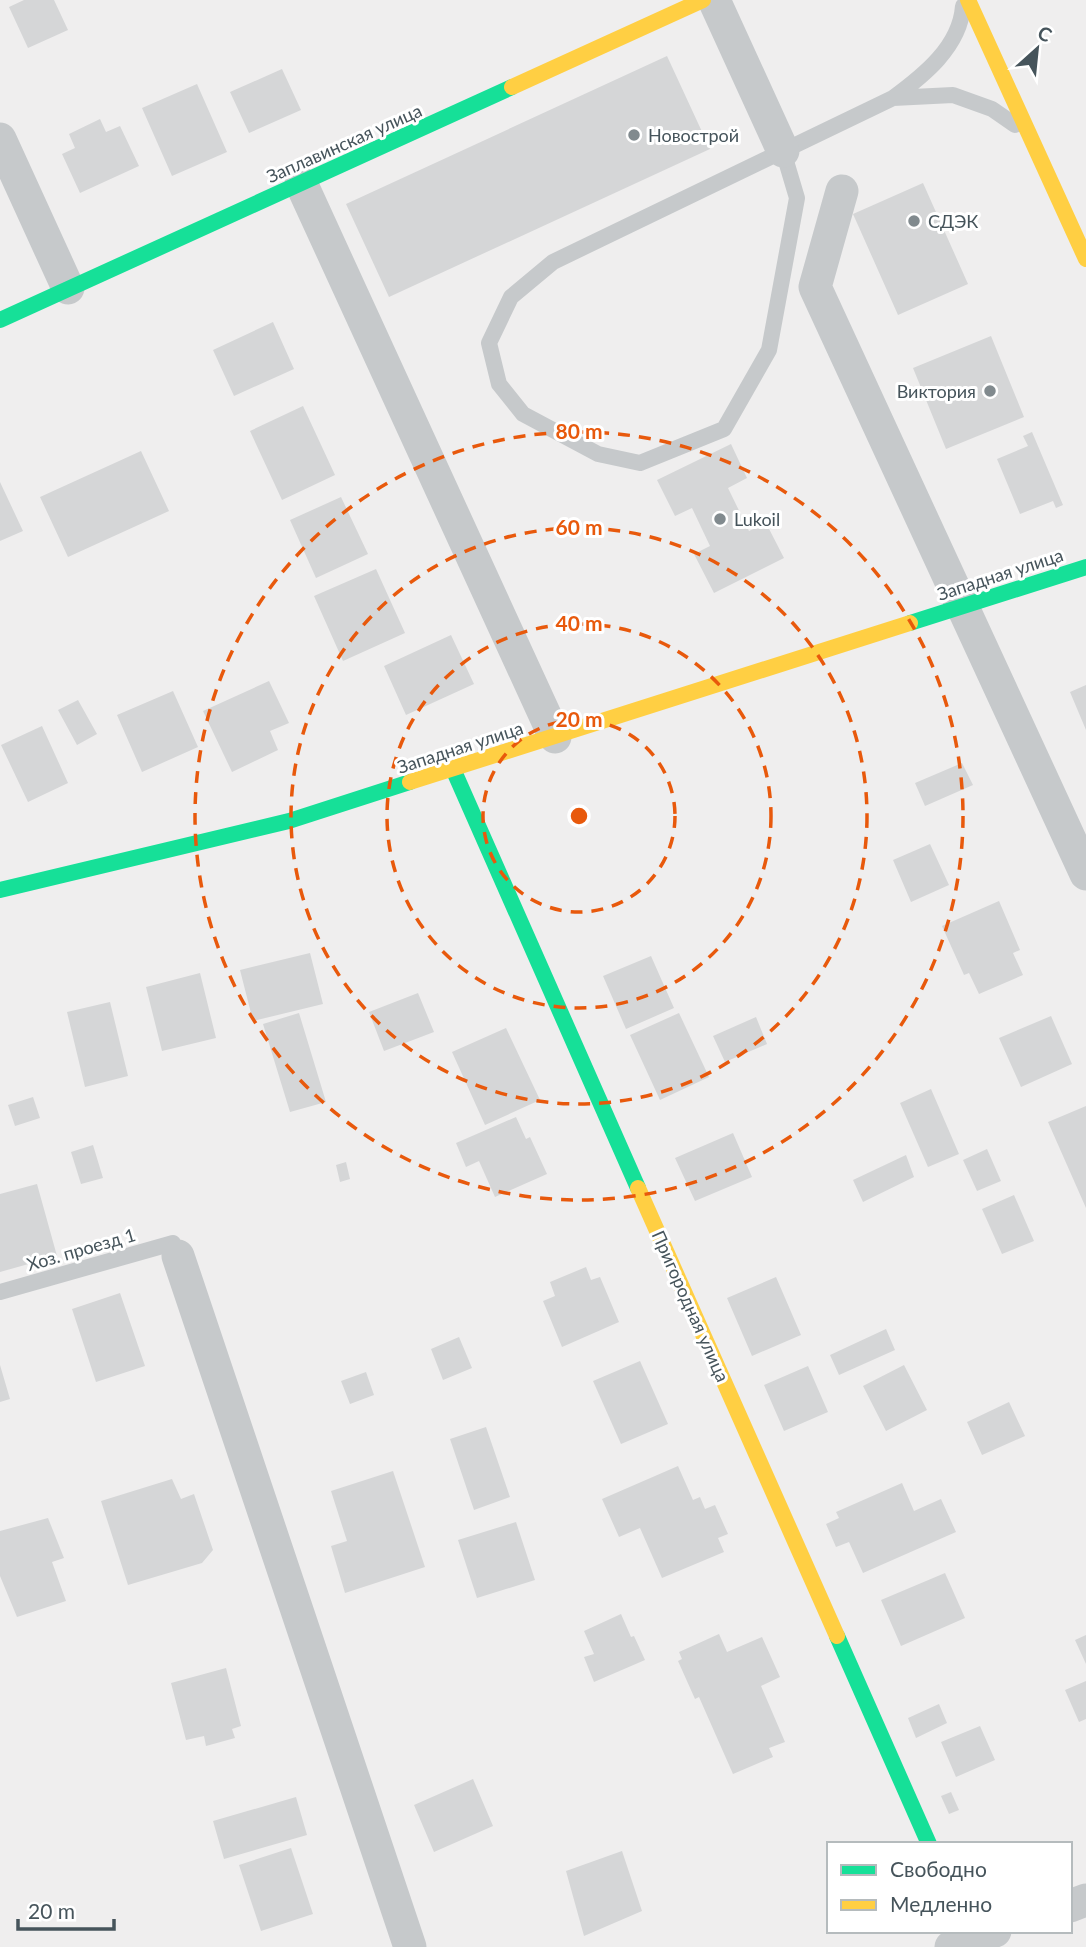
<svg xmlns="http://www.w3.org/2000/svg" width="1086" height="1947" font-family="Lato,sans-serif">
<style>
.building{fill:#d5d6d7}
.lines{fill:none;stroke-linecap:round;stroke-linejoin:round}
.lane{stroke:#c6c9cb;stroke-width:16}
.street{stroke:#c6c9cb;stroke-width:33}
.fast{stroke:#16e098;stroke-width:16}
.slow{stroke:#ffcf43;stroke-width:16}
.ring{fill:none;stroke:#e8590c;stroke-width:3.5;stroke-dasharray:12 9}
.poi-dot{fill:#818a8e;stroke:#fff;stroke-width:2.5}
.labels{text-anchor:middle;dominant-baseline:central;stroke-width:6;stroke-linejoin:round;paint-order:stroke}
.poi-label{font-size:18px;fill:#46545b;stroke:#fff;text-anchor:start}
.street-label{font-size:18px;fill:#46545b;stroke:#fff}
.centre{fill:#e8590c;stroke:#fff;stroke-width:3.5}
.ring-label{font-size:21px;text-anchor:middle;font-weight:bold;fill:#e8590c;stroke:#fff;stroke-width:6;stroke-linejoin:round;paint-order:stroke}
</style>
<rect width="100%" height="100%" fill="#efeeee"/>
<!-- building -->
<path class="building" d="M24,0H54L68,30L28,48L9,7Z
M667,56L710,149L389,297L346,204Z
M282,69L301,110L249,133L230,92Z
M197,84L227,152L172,176L142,108Z
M100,119L106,132L120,126L139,166L80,193L62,154L75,148L69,134Z
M923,183L968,284L898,315L853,214Z
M273,322L294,369L234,396L213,350Z
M991,336L1024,417L946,449L913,368Z
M303,406L335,475L282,500L250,431Z
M1032,432L1063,505L1056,508L1053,501L1020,514L997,459L1028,446L1023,436Z
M731,444L747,478L728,488L749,531L766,523L784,558L714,593L694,554L710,546L692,508L675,516L657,480Z
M141,451L169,511L68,557L40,497Z
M0,482L23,531L0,541Z
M341,497L368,554L316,578L290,520Z
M376,569L405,633L343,661L314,596Z
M451,635L474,684L406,715L384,666Z
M269,681L289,723L270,731L278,750L232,772L203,711Z
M1086,685V730L1070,692Z
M173,691L198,747L142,772L117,715Z
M78,700L97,734L77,745L58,710Z
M42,726L68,783L28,802L1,745Z
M962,763L973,785L925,806L915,783Z
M930,844L949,885L911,902L893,860Z
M999,901L1020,950L1013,953L1023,975L979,994L969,973L964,975L942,926Z
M310,953L323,1004L253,1021L240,970Z
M651,956L674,1008L626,1029L603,976Z
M200,973L216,1038L162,1051L146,987Z
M418,993L434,1032L384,1051L369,1012Z
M110,1002L128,1076L85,1087L67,1012Z
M299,1013L326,1102L290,1112L263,1024Z
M679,1013L709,1077L660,1100L630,1035Z
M1051,1016L1072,1064L1021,1087L999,1038Z
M756,1017L767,1044L725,1062L713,1036Z
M506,1028L540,1100L485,1125L452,1052Z
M931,1089L959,1154L928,1167L900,1103Z
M33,1097L40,1118L15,1126L8,1105Z
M1086,1106V1208L1048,1122Z
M516,1117L526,1139L530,1137L547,1174L495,1197L479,1161L466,1167L456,1143Z
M733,1133L752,1177L695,1201L675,1158Z
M93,1145L103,1178L81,1184L71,1152Z
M987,1149L1001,1181L977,1191L963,1160Z
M906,1155L914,1177L863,1202L853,1180Z
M346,1162L350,1179L340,1182L336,1165Z
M37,1184L57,1256L0,1272V1194Z
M1014,1195L1034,1241L1002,1254L982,1209Z
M586,1267L591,1280L600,1277L619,1322L562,1347L543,1301L555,1296L550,1282Z
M776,1277L801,1335L752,1356L727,1298Z
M120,1293L145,1366L96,1382L72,1309Z
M886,1329L895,1350L839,1375L830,1355Z
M459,1337L472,1368L443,1380L431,1349Z
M640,1361L668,1424L621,1444L593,1381Z
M0,1365L10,1399L0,1402Z
M904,1365L927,1410L886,1431L863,1386Z
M808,1366L828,1412L784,1431L764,1385Z
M366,1372L374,1395L350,1404L341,1381Z
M1009,1402L1025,1436L982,1455L967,1422Z
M486,1427L510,1497L474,1510L450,1439Z
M678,1466L693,1500L700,1497L705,1509L715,1505L728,1534L718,1538L724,1552L662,1578L640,1528L619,1537L602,1499Z
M393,1471L425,1567L345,1593L331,1546L347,1541L331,1491Z
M172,1479L181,1499L194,1494L213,1550L202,1563L128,1585L101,1501Z
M902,1483L914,1511L941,1499L956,1532L863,1573L849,1542L836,1547L826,1524L839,1518L836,1512Z
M48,1518L64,1558L52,1562L66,1601L17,1617L0,1576V1531Z
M516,1522L535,1580L477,1598L458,1540Z
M945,1573L965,1618L901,1646L881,1600Z
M621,1614L631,1637L634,1636L645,1660L594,1682L584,1657L594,1654L584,1631Z
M719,1634L727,1652L762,1637L780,1677L761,1686L785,1742L769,1748L773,1757L733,1774L699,1697L695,1699L678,1661L682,1659L679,1652Z
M1086,1635V1664L1075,1640Z
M226,1668L241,1726L232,1729L235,1738L206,1746L204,1736L186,1740L171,1683Z
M1086,1681V1719L1079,1722L1065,1690Z
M939,1704L947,1723L916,1738L908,1718Z
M980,1726L995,1760L956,1777L941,1742Z
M473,1779L493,1826L434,1852L414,1805Z
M951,1792L959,1810L949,1814L941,1796Z
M296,1797L307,1835L224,1859L213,1821Z
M291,1848L313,1914L261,1931L239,1865Z
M622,1851L642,1911L584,1936L566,1871Z"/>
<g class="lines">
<!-- lane -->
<path class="lane" d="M893,98L953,95L992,109L1015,125
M783,151L797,198L769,350L724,429L640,463L598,454L523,414L499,384L489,343L511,297L553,262L893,98C923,76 960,47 963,6
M0,1292L173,1243"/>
<!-- street -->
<path class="street" d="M714,0L783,151
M0,139L68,288
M301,183L555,737
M842,191L815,287L1086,874
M178,1256L410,1947
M1070,1906L1086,1900
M951,1947L995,1931"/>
<!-- fast -->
<path class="fast" d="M0,320L512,87
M910,623L1086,567
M453,769L638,1188
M0,890L289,821L410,782
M837,1636L929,1844"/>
<!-- slow -->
<path class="slow" d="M968,0L1086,259
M512,87L703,0
M410,782L910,623
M638,1188L837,1636"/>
</g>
<!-- distance rings -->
<g class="ring">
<circle cx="579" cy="816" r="96"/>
<circle cx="579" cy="816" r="192"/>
<circle cx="579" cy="816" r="288"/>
<circle cx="579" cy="816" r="384"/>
</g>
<!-- markers -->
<g class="poi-dot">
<circle cx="634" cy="135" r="7"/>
<circle cx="914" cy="221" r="7"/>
<circle cx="990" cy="391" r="7"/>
<circle cx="720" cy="519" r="7"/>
</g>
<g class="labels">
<!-- poi labels -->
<g class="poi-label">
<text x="648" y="135">Новострой</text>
<text x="928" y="221">СДЭК</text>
<text x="976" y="391" text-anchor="end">Виктория</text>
<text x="734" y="519">Lukoil</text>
</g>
<!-- street labels -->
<g class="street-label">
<text transform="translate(344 143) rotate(-24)">Заплавинская улица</text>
<text transform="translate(1000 574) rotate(-18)">Западная улица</text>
<text transform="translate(460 747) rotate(-18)">Западная улица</text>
<text transform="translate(81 1249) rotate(-16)">Хоз. проезд 1</text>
<text transform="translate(691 1306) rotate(66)">Пригородная улица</text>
</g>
</g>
<circle cx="579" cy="816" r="10" class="centre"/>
<g class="ring-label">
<text x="579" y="439">80 m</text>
<text x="579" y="535">60 m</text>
<text x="579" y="631">40 m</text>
<text x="579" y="727">20 m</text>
</g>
<!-- legend -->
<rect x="827" y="1842" width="245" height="91" fill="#ffffff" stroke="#b5bbbd" stroke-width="2"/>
<rect x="841" y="1865" width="35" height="10" fill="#16e098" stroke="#b5bbbd" stroke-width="2"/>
<text x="890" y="1877" font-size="21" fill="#46545b">Свободно</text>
<rect x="841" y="1900" width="35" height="10" fill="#ffcf43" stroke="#b5bbbd" stroke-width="2"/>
<text x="890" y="1912" font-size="21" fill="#46545b">Медленно</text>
<!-- north arrow -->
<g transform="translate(1037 49) rotate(27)" stroke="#ffffff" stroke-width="5" paint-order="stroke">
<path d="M0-5L12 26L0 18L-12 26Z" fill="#46545b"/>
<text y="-10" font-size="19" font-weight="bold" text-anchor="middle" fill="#46545b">С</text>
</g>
<!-- scale -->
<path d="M18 1919v10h96v-10" fill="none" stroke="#46545b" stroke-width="3.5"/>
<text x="28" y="1919" font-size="21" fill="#46545b" stroke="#ffffff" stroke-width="5" paint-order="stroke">20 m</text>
</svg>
